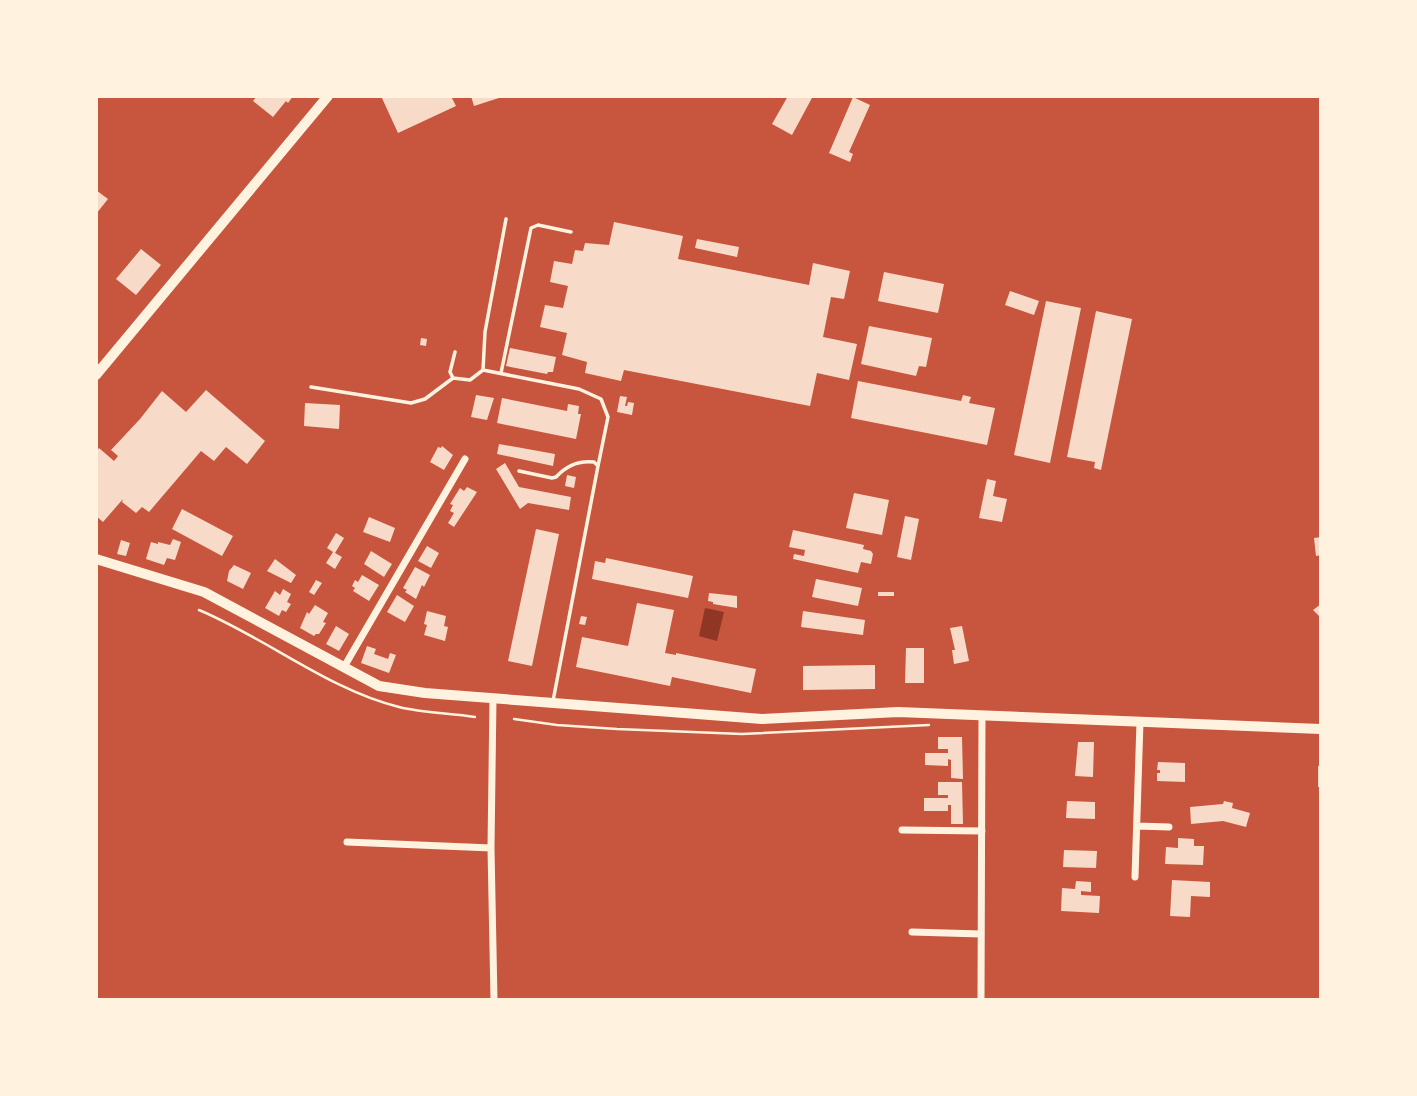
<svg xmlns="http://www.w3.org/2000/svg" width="1417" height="1096" font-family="Jost,sans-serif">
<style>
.water{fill:#8f3625}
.building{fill:#f7dbc8}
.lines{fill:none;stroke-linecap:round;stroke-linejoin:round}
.path{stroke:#fff3e0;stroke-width:2.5}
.service{stroke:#fff3e0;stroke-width:3.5}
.minor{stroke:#fff3e0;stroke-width:7}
.tertiary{stroke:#fff3e0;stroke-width:10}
</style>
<rect width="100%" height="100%" fill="#c8553d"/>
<!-- water -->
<path class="water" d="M705,608L724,612L717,641L699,636Z"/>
<!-- building -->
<path class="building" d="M257,96H293L288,103L286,101L273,117L253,101Z
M381,96H451L456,106L398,133Z
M471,96H502V97L474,106Z
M788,96H813L792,135L772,124Z
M853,97L870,105L849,152L853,154L850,162L829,153Z
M96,190L108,199L96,214Z
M614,222L683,236L678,259L809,285L813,263L850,271L844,299L831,297L823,337L857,344L849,380L817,373L810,406L624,370L621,381L585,373L587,362L562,355L567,333L540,327L545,305L563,308L568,286L550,282L554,261L572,264L575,250L583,251L585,243L609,245Z
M697,239L739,247L737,257L695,248Z
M141,249L161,265L136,295L116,279Z
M884,272L944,284L938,313L878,301Z
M1010,291L1039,301L1034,315L1005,305Z
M1046,301L1081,308L1050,463L1014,455Z
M1096,311L1132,319L1101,470L1094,468L1095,462L1067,457Z
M869,326L932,338L926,367L919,366L916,376L861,364Z
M421,338L427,339L426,346L420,345Z
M510,348L556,357L553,372H548L547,374L506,366Z
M858,381L961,401L963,395L971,397L969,403L995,408L987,445L851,418Z
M206,390L265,441L247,464L226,447L214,461L201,451L149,512L142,507L136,513L122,502L123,499L103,522L96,516V452L99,448L114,461L118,456L111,450L140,419L162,391L186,412Z
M476,395L494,398L487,420L471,417Z
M620,396L627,397L625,406H627L628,402L634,403L632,415L617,412Z
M502,398L567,411L568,404L579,406L578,414H581L576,439L497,423Z
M305,403L340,405L339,429L304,426Z
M499,444L555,454L553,466L497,454Z
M442,446L453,455L444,470L430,462L438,447L441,448Z
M505,463L519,487L571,497L569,510L528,503L520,509L496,469Z
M567,475L576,477L574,488L565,486Z
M987,479L996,481L993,496L1007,499L1002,522L979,518Z
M467,487L477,492L454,527L448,523L454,513L450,511L453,505L450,504L460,488L464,491Z
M854,493L889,500L882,535L846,528Z
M182,509L233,536L222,556L172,529Z
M905,516L919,519L911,560L897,557Z
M369,517L395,528L390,542L363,532Z
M536,529L559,534L532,666L508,661Z
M793,530L864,545L863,549L871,551L873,554L871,564L861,562L858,573L793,559L794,554L804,556L805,550L789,547Z
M336,533L344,538L335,553L342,557L335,569L326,563L333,552L327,548Z
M1321,537V555L1316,556L1314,538Z
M173,539L181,542L175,560L167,558L164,565L146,559L151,542L158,544V542L170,545Z
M121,540L130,543L126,556L117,554Z
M427,546L439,553L431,568L418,561Z
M371,551L392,564L384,577L364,564Z
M606,558L693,576L688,598L592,579L595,561L605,563Z
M275,559L296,575L291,583L267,571Z
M234,565L251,573L243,589L227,581L229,571Z
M415,567L430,575L424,587L422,585L416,599L405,592L407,590L403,588Z
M362,575L379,585L369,601L353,591L355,588L352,586L355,580L358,582Z
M816,579L862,588L858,606L812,597Z
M316,580L322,583L314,595L309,592Z
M283,589L291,594L287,602L291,604L286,612L282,610L279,616L265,608L275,591L280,595Z
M878,592H894V596H878Z
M709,593L737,596V608L713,604V602L708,601Z
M397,595L414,606L405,622L387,612Z
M637,603L674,610L665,653L676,655V653L756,669L751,693L672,677L670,686L576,667L582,637L628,646Z
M1321,604V618L1313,610Z
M315,605L328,613L323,622L326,623L319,634H316L314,636L300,628L307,612L309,614Z
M427,611L446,616L444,626L448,627L445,641L424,635L427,625L424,624Z
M803,611L865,620L863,635L801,627Z
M581,616L587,617L585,625L579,624Z
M336,626L349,634L339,651L326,644Z
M962,626L969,661L954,664L952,650H955L950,628Z
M367,646L376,649L374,654L388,659L390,653L396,655L389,673L361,663Z
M906,648H924V683H905Z
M875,665V689L803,690V666Z
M938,737H962L963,779L951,778V760L948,759V766L925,765V753H948V749H938Z
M1078,742H1094L1093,777L1075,776Z
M1158,762L1185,763V782L1157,781V773H1160V770H1157Z
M1318,766H1321V787H1318Z
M938,782H962L963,824H951V805H948V811H924V798H948V795H938Z
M1067,801L1095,802V819L1066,818Z
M1224,801L1233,803L1232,808L1250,813L1246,827L1223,821L1191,824L1190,807L1223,804Z
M1178,838L1194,839V846H1204L1203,865L1165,864L1166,847L1178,848Z
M1064,850L1097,851L1096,868L1063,867Z
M1172,880L1210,882V897L1191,896L1190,917L1170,916Z
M1076,881L1091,882V892L1081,891V895L1100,896L1099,913L1061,911L1062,888L1075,889Z"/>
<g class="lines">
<!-- path -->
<path class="path" d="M199,610C266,638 329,690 399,707C423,713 450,713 475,717
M514,719L557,725L617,729L742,734L929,725"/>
<!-- service -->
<path class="service" d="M455,352L450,372L453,378L470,380L483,370L579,389L601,399L608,417L598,466
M483,370L485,332L506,219
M501,373L531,228L538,225L571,232
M311,387L411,403L425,399L453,378
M519,471L552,478L556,477C566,466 578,460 594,462L598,466L553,701"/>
<!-- minor -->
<path class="minor" d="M344,667L465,459
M493,698L491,848L494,1000
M1137,826L1169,827
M902,830L982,831
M347,842L491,848
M1135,877L1140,722
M912,932L981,934
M981,1000L982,715"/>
<!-- tertiary -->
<path class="tertiary" d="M96,375L328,96
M96,559L204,592L379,686L425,693L762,719L898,712L1321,729"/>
</g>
<!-- border -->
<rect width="1417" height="1096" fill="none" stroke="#fff3e0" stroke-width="196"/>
</svg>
